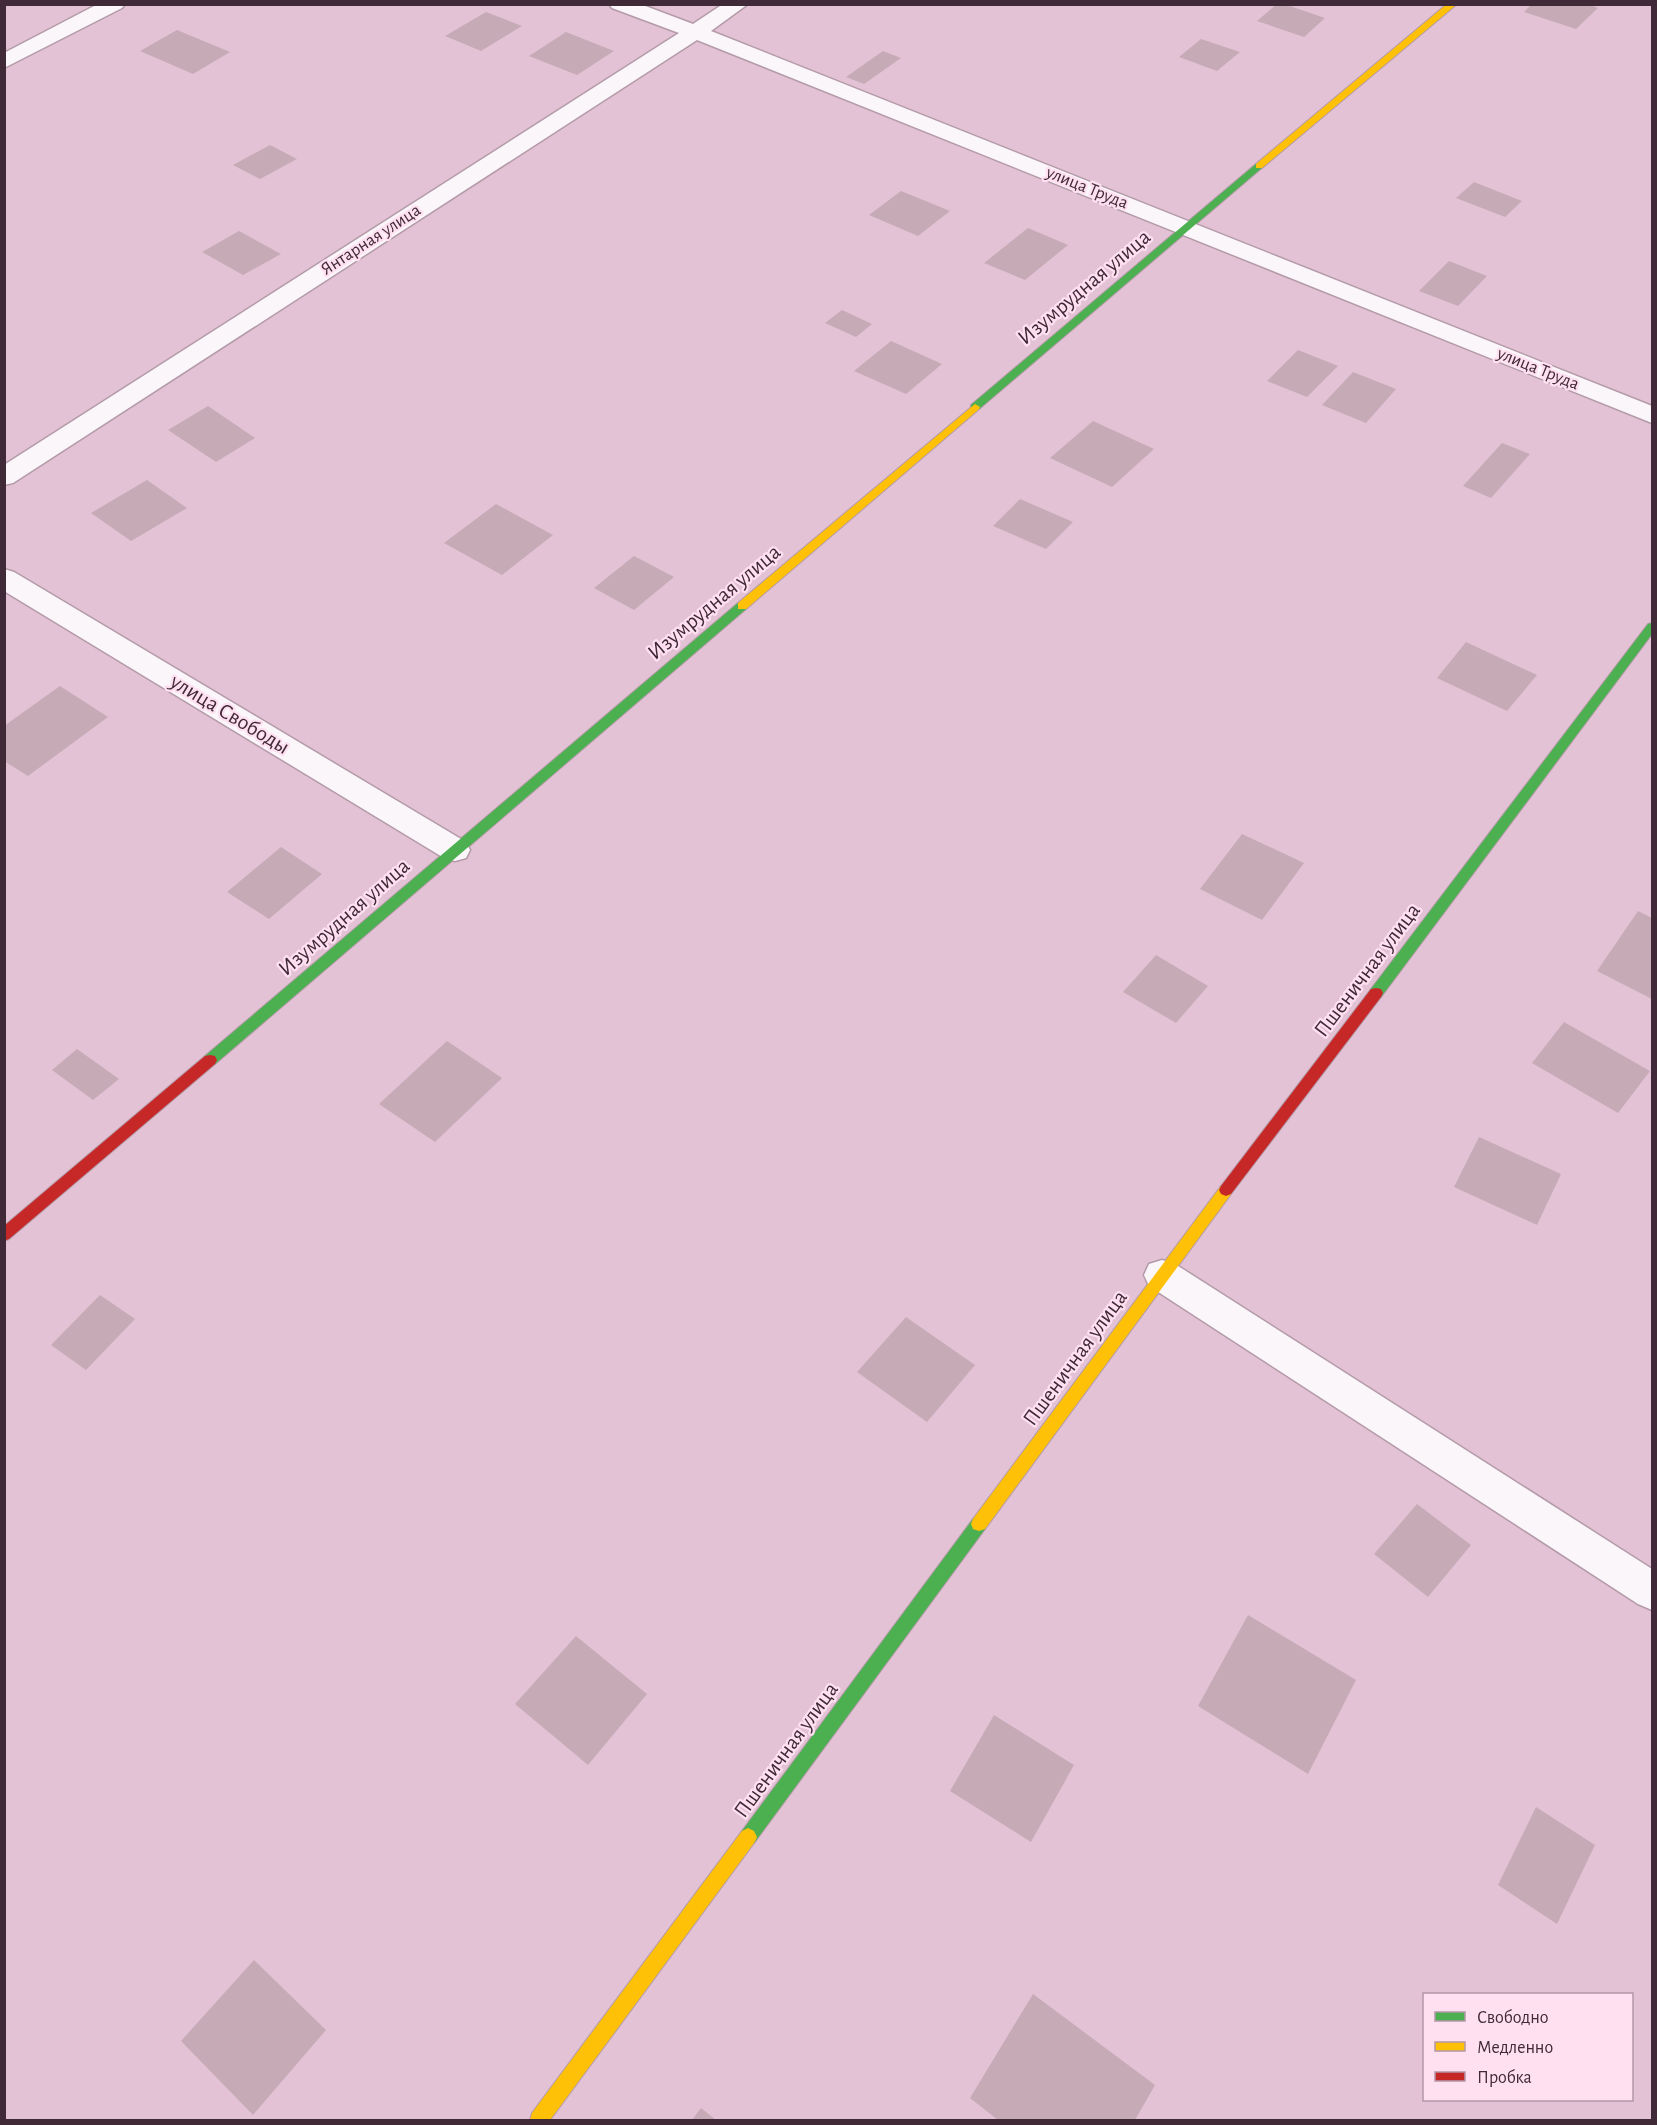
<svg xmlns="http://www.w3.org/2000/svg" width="1657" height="2125" font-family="'Alegreya Sans',sans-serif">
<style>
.building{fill:#c6abb7}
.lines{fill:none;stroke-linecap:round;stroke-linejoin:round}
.lane-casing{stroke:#b49ba9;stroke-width:3}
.street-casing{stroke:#b49ba9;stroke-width:3}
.fast-casing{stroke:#b49ba9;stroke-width:2}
.slow-casing{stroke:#b49ba9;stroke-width:2}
.jam-casing{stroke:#b49ba9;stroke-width:2}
.lane{fill:#fbf6f9;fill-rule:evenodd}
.street{fill:#fbf6f9;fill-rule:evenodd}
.fast{fill:#4caf50;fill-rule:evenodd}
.slow{fill:#ffc107;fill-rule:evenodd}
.jam{fill:#c62828;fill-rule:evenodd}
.labels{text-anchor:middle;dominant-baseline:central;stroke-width:4.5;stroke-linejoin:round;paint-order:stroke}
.far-street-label{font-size:18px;fill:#402a37;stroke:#ffe0f1}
.street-label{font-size:22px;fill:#402a37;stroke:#ffe0f1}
</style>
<rect width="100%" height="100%" fill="#e2c2d4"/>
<!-- building -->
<path class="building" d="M1277,4H1284L1325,18L1304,37L1257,21Z
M1532,4H1587L1598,8L1576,29L1524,12Z
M486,12L522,26L481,51L445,36Z
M177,30L230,52L193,74L140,51Z
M566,32L614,51L577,75L529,56Z
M1201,39L1240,52L1217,71L1179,57Z
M883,51L901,58L864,84L846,77Z
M270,145L297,159L260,179L233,165Z
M1474,182L1522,201L1505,217L1456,198Z
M901,191L950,211L918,236L869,215Z
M1028,228L1068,245L1025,280L984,263Z
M239,231L281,254L243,275L202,252Z
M1449,261L1487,276L1458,306L1419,291Z
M842,310L872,324L856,337L825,323Z
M891,341L942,364L906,394L854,371Z
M1298,350L1338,366L1307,397L1267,381Z
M1353,372L1396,389L1366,423L1322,405Z
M208,406L255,438L216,462L168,430Z
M1093,421L1154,449L1112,487L1050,458Z
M1502,443L1530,454L1491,498L1463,486Z
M147,480L187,508L131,541L91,513Z
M1020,499L1073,522L1046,549L993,526Z
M496,504L553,535L502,575L444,543Z
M634,556L674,577L634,610L594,588Z
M1466,642L1537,675L1507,711L1437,678Z
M60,686L108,717L28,776L4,761V726Z
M1242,834L1304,863L1262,920L1200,889Z
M281,847L322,874L269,919L227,892Z
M1638,911L1652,918V999L1597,971Z
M1156,955L1208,986L1176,1023L1123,992Z
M1564,1022L1650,1071L1618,1113L1532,1063Z
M447,1041L502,1078L435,1142L379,1104Z
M77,1049L119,1079L93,1100L52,1070Z
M1479,1137L1561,1174L1537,1225L1454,1187Z
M100,1295L135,1319L86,1370L51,1345Z
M906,1317L975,1365L927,1422L857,1372Z
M1417,1504L1471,1545L1428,1597L1374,1554Z
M1248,1615L1356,1680L1308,1774L1198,1706Z
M576,1636L647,1694L588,1765L515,1704Z
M994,1715L1074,1765L1031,1842L950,1791Z
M1536,1807L1595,1845L1557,1924L1498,1885Z
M254,1960L326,2030L253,2115L181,2041Z
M1033,1994L1155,2085L1135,2120H998L970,2098Z
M701,2108L716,2120H692Z"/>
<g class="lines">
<defs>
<path id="lane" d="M1162,1260L1175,1264L1652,1569V1610L1638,1604L1149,1286L1144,1275L1149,1264Z"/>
<path id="street" d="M98,4H125L122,8L4,68V53Z
M609,4H640L693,24L723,4H748L711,31L1652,406V423L697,40L13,483L4,485V465L679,33L612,8Z
M4,569L14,572L466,842L470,850L466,858L455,861L444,858L4,591Z"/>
<path id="fast" d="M1256,164L1264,166L979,409H971V405Z
M742,602L748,606L746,609L215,1064H205L203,1060L205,1056L738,603Z
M1652,623V634L1381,997H1371L1369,993L1371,989L1648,624Z
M979,1517L985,1519L987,1524L985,1529L754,1843L748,1846L742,1843L739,1837L742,1831L973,1519Z"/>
<path id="slow" d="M1447,4H1457L1262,168H1256V164Z
M975,404L980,407L979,409L746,609H738V603Z
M1226,1184L1231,1186L1233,1190L1231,1194L985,1529L979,1531L973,1529L971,1524L973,1519L1221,1186Z
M748,1828L754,1831L757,1837L754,1843L550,2120H530L532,2113L742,1831Z"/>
<path id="jam" d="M1376,988L1381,989L1383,993L1381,997L1231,1194L1226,1196L1221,1194L1219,1190L1221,1186L1371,989Z
M210,1055L215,1056L217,1060L215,1064L9,1239L4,1241V1226L205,1056Z"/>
</defs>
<!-- lane casing -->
<use href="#lane" class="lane-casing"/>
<!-- street casing -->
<use href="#street" class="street-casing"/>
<!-- fast casing -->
<use href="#fast" class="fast-casing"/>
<!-- slow casing -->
<use href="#slow" class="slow-casing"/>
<!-- jam casing -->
<use href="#jam" class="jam-casing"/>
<!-- lane -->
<use href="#lane" class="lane"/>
<!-- street -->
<use href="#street" class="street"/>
<!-- fast -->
<use href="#fast" class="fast"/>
<!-- slow -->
<use href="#slow" class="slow"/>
<!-- jam -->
<use href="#jam" class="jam"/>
</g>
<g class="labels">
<!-- far-street labels -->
<g class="far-street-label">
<text transform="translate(1087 188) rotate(22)">улица Труда</text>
<text transform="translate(371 240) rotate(-33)">Янтарная улица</text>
<text transform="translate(1538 369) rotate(22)">улица Труда</text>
</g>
<!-- street labels -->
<g class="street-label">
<text transform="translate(1084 287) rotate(-40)">Изумрудная улица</text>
<text transform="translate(714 602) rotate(-40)">Изумрудная улица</text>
<text transform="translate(230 714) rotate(31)">улица Свободы</text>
<text transform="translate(344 917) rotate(-41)">Изумрудная улица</text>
<text transform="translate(1367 970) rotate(-53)">Пшеничная улица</text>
<text transform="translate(1075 1358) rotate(-54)">Пшеничная улица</text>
<text transform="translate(786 1750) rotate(-54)">Пшеничная улица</text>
</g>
</g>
<!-- border -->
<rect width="1657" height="2125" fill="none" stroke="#402a37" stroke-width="12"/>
<!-- legend -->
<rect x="1423" y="1993" width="210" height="108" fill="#ffe0f1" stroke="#b397a7" stroke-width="1.5"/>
<rect x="1435" y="2012" width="30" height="9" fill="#4caf50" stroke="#b397a7" stroke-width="1.5"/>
<text x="1477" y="2023" font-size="18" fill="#402a37">Свободно</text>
<rect x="1435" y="2042" width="30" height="9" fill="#ffc107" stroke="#b397a7" stroke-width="1.5"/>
<text x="1477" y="2053" font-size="18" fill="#402a37">Медленно</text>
<rect x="1435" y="2072" width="30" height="9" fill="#c62828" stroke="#b397a7" stroke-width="1.5"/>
<text x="1477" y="2083" font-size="18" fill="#402a37">Пробка</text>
</svg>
